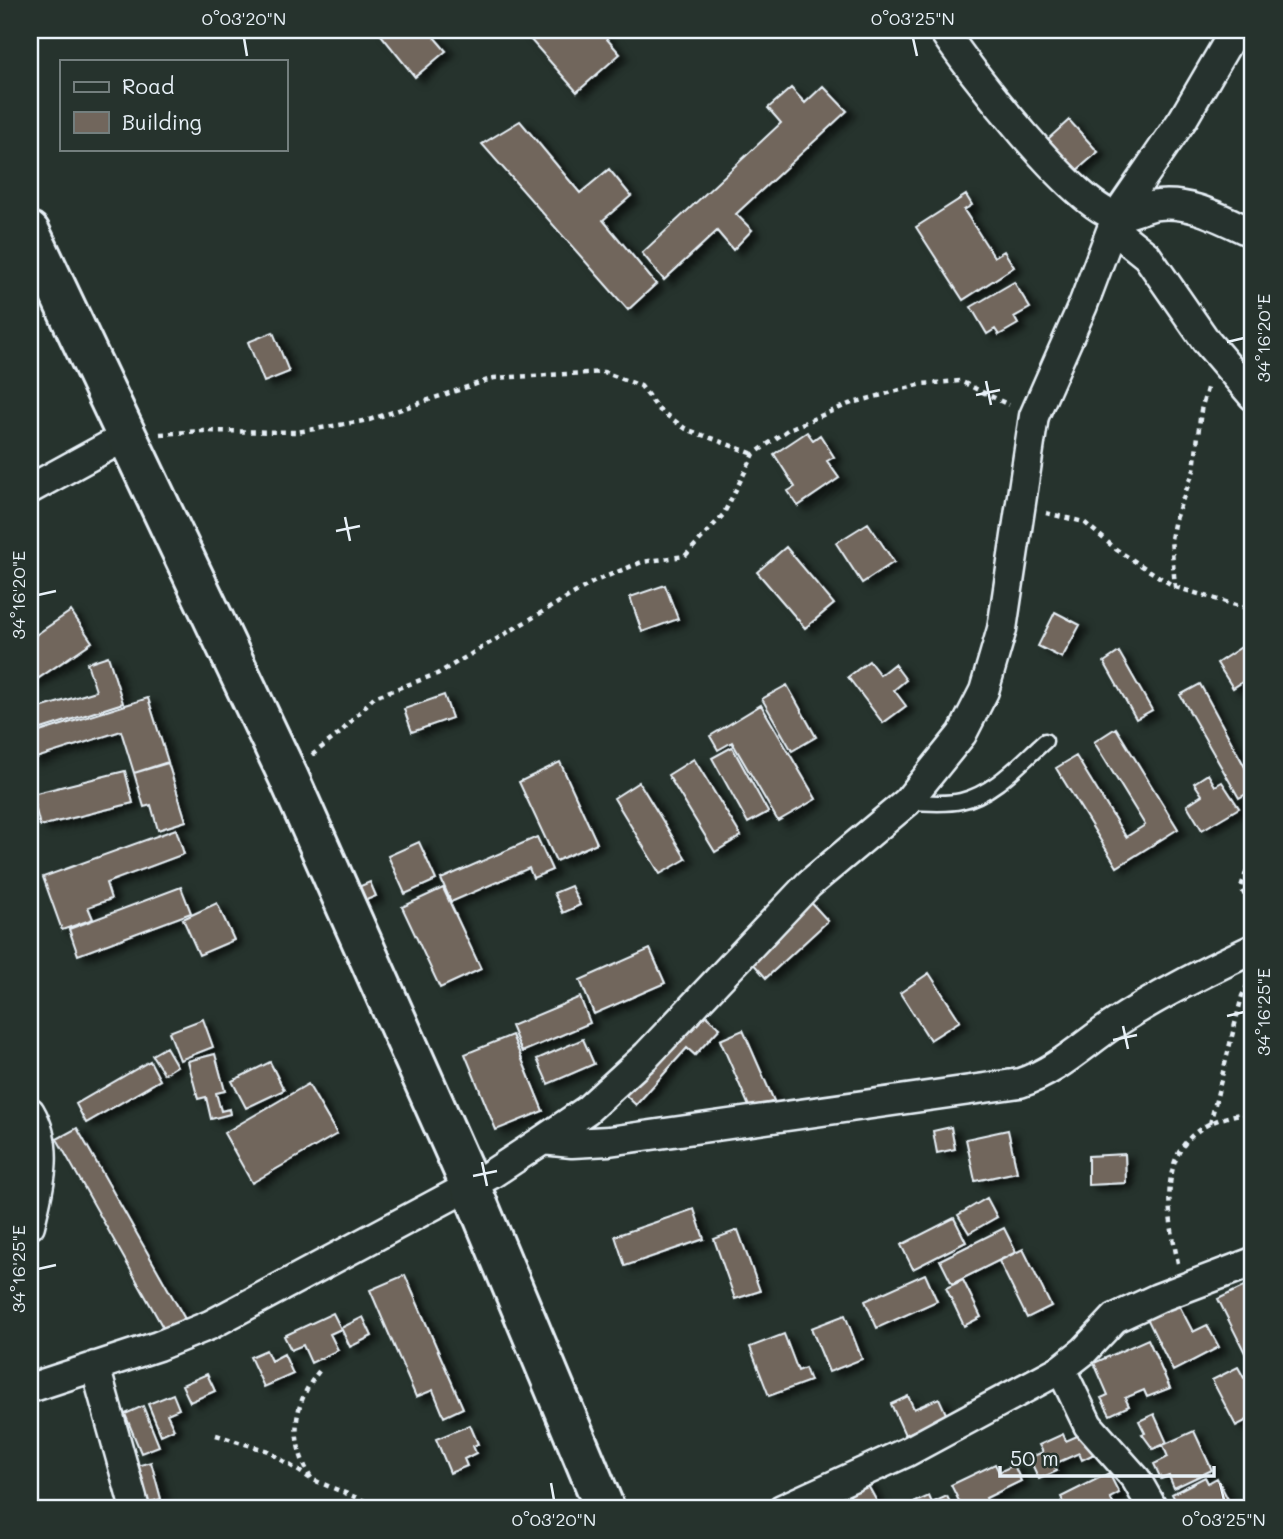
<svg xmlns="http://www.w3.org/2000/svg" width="1283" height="1539" font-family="Mali,sans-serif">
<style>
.building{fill:#71665c;stroke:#e8f1f8;stroke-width:2;filter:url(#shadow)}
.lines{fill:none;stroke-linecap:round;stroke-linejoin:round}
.lane-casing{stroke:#e8f1f8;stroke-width:19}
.street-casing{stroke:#e8f1f8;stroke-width:33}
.secondary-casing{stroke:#e8f1f8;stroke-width:44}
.path{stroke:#e8f1f8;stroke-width:4.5;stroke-dasharray:5 5;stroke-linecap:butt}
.lane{stroke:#26332d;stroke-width:14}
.street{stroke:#26332d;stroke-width:28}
.secondary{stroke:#26332d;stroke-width:38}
.ticks{fill:none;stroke:#e8f1f8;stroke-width:2.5}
.neatline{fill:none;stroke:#e8f1f8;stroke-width:2.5}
.ticks-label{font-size:18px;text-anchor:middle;fill:#e8f1f8}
</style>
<defs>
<filter id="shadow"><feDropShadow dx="8" dy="4.5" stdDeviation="3.5" flood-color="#0009"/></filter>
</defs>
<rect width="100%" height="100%" fill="#26332d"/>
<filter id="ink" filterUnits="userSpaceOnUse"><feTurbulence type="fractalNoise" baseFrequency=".0143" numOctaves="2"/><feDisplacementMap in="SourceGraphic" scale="14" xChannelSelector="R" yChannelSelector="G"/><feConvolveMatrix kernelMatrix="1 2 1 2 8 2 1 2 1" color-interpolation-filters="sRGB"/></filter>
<g filter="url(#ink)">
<!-- building -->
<path class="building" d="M377,30H428L446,51L415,77Z
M522,30H599L620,54L577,92Z
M823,86L847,111L736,214L752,230L733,250L717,231L664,280L642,253L781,123L768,108L791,88L805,103Z
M1069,120L1098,152L1076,171L1048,139Z
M520,121L580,193L609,169L631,196L603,220L656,284L628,310L482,144Z
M966,195L972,205L964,210L994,257L1004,251L1014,267L963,300L916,227Z
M1014,282L1030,308L1014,317L1018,324L999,335L995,329L987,334L971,307Z
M273,332L289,372L264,382L248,342Z
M807,432L813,440L820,435L834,457L827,461L839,478L798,506L788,491L795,487L774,454Z
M868,523L894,562L862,583L836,543Z
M786,547L834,604L805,628L757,572Z
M665,585L678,619L642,632L630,597Z
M71,611L92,642L30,684V639Z
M1055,612L1080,625L1062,658L1038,646Z
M1252,640L1253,675L1233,688L1217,663Z
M1119,652L1152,710L1136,719L1104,662Z
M108,656L123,703L32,732L30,711L96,691L87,663Z
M869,661L880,675L894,664L906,680L894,690L906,706L883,723L848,677Z
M1200,684L1253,782V790L1239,798L1180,695Z
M787,685L816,737L792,751L762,699Z
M444,695L452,718L412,732L404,709Z
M148,698L168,762L134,773L121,731L30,760V735Z
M761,705L816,799L778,821L732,742L718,750L710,736Z
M1116,728L1178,829L1117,867L1056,768L1076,756L1126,837L1145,825L1094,742Z
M732,747L768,812L748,823L712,758Z
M694,759L741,836L715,852L668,775Z
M560,762L597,843L556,861L519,782Z
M168,763L186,821L158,830L151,805L144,807L134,773Z
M125,771L133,803L40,826L32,794Z
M1208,774L1215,786L1222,782L1239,808L1202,830L1187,805L1202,795L1194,783Z
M639,782L686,859L660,874L614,798Z
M176,829L184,854L106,883L111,899L88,907L93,919L62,930L43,877Z
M537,837L552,870L533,878L529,868L451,902L441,879Z
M419,842L436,880L405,894L388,856Z
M370,882L376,896L357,904L351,890Z
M571,886L580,905L563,913L554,893Z
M181,887L191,913L78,955L69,929Z
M443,888L481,969L440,988L402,907Z
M806,897L828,921L766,978L744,953Z
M217,903L234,940L199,955L183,919Z
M650,949L665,983L594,1014L580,980Z
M929,973L960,1021L930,1040L900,993Z
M580,997L590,1023L522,1052L511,1026Z
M696,1006L720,1028L695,1055L687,1048L636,1105L620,1090Z
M203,1019L213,1047L180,1060L169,1032Z
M743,1030L774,1101L751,1111L720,1040Z
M512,1035L543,1111L496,1130L465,1054Z
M583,1039L594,1064L548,1084L537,1059Z
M166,1047L177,1066L164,1074L152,1055Z
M215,1054L225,1091L216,1093L221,1111L229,1109L230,1114L211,1119L206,1097L198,1099L188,1061Z
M150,1061L160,1080L86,1123L76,1104Z
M270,1062L284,1090L246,1108L232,1081Z
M308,1084L337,1134L252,1183L224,1133Z
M951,1127L955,1149L937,1153L933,1131Z
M77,1128L190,1328L170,1340L57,1139Z
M1008,1130L1017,1172L975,1181L966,1139Z
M1125,1154L1126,1183L1088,1185V1156Z
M987,1198L997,1217L969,1233L958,1215Z
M694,1209L704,1239L625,1266L615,1236Z
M954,1218L966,1242L913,1269L901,1245Z
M1004,1228L1016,1252L952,1284L940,1260Z
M738,1230L760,1291L735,1299L714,1239Z
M1023,1249L1051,1306L1027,1318L999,1261Z
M925,1274L937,1301L877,1328L865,1301Z
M405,1275L463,1408L444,1417L433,1390L416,1397L370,1290Z
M963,1280L981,1317L964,1326L946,1288Z
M1249,1284L1253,1293V1349L1245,1353L1218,1299Z
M1171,1290L1193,1332L1207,1325L1219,1347L1173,1371L1141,1306Z
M333,1313L341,1329L330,1334L338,1350L311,1363L303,1345L291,1350L284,1336Z
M845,1315L862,1359L829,1372L811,1328Z
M363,1317L372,1336L350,1347L341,1328Z
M784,1334L798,1371L805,1368L810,1381L769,1396L750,1347Z
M1148,1339L1170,1388L1147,1397L1144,1390L1125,1398L1129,1406L1110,1415L1101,1398L1108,1395L1094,1363Z
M266,1350L271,1361L284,1354L293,1374L264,1387L250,1357Z
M1238,1367L1244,1378L1253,1373V1417L1236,1426L1212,1380Z
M207,1374L215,1391L190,1402L182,1385Z
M173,1394L179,1409L167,1414L174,1429L161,1435L148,1404Z
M908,1396L914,1409L939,1398L947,1416L905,1435L891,1404Z
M143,1406L159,1446L141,1453L125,1414Z
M1154,1414L1167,1443L1153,1449L1142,1434L1145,1433L1139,1421Z
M470,1425L478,1444L473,1446L476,1453L464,1459L467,1466L450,1473L436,1439Z
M1194,1431L1212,1470L1174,1488L1169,1476L1161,1479L1154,1464L1168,1457L1163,1445Z
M1084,1433L1094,1454L1082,1460L1079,1453L1054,1464L1057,1471L1039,1479L1029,1458L1043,1452L1039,1445L1063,1434L1066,1441Z
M151,1462L161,1499L147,1503L137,1466Z
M995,1464L999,1472L1014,1465L1021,1481L986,1498L990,1506L984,1509H963L951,1485Z
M1109,1473L1119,1493L1110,1498L1116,1509H1067L1061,1497Z
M1205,1477L1208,1483L1217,1478L1233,1509H1180L1172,1494Z
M865,1480L881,1509H857L847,1490Z
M929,1496L932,1503L947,1496L953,1509H900Z
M843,1497L850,1509H820Z"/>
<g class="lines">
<defs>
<path id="lane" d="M907,802C925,802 944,805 961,801C994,794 1021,762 1045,741"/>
<path id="street" d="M943,30C965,65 1079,212 1116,215C1129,216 1145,206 1158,205C1192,201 1223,220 1253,233
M1112,228L1147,256L1206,341L1253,396
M30,489L125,437
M30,1112C51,1148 39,1187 30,1225
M543,1140L572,1143L609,1141L1020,1083C1055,1072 1082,1046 1111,1026C1156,996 1205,972 1253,949
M95,1366L135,1509
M1061,1369L1088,1425L1136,1479L1153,1509
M30,1388L158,1346L210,1325L490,1175L543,1140L587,1110L647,1055L809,884L907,802L962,734L984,691L1002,629L1034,416L1083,305L1117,215L1183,119L1235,30
M782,1509L907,1452L1061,1369L1084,1351L1115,1318L1158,1298L1253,1262"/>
<path id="secondary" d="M30,232L289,778L470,1185L605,1509"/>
</defs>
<!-- lane casing -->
<use href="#lane" class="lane-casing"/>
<!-- street casing -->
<use href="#street" class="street-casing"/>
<!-- secondary casing -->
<use href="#secondary" class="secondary-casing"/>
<!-- path -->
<path class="path" d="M160,434L201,431L297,432L369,420L494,378L604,372L641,386L658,409L686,429L754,454
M1046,513L1084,522L1117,550L1175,587L1171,539L1175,519L1194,470L1201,410L1208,385
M1175,587L1253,610
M312,755L340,733L374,697L437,674L595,581L642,562L685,556L723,515L754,454L789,429L849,404L922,384L960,381L1009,405
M1253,853L1241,887L1253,914
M1210,1124L1242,996L1248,984
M1178,1263C1162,1188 1159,1123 1253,1112
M216,1435L268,1451L311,1479L384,1509
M311,1478C289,1440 292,1404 320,1370"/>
<!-- lane -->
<use href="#lane" class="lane"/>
<!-- street -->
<use href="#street" class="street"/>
<!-- secondary -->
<use href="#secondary" class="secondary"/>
</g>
</g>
<!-- ticks -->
<path class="ticks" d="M244,38L247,56M913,38L917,56M1227,342L1244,338M986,381L991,405M976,395L1000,390M345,517L350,541M336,531L360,526M38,595L56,591M1227,1016L1244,1012M1123,1026L1128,1049M1113,1040L1137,1035M482,1162L487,1186M473,1176L497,1171M38,1269L56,1265M551,1483L554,1500M1220,1483L1224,1500"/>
<!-- margin -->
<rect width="1283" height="1539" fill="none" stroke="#26332d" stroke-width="77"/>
<!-- legend -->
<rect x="60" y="60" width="228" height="91" fill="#26332d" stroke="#747f7e" stroke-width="2"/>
<rect x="74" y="82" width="35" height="10" fill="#26332d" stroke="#747f7e" stroke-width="2"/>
<text x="122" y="94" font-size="21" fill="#e8f1f8">Road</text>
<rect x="74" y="112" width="35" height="21" fill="#71665c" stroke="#747f7e" stroke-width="2"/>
<text x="122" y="130" font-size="21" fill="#e8f1f8">Building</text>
<!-- scale -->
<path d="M1000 1466v10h214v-10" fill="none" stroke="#e8f1f8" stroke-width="3.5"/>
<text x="1010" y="1466" font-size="21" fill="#e8f1f8" stroke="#26332d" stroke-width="5" paint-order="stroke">50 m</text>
<rect x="38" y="38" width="1206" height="1462" class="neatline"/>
<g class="ticks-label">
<text x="244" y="25">0°03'20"N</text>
<text x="913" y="25">0°03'25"N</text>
<text transform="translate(1264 338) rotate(-90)" y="6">34°16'20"E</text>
<text transform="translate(19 595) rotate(-90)" y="6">34°16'20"E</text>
<text transform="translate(1264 1012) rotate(-90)" y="6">34°16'25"E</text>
<text transform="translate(19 1269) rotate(-90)" y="6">34°16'25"E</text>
<text x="554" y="1526">0°03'20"N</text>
<text x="1224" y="1526">0°03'25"N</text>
</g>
</svg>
